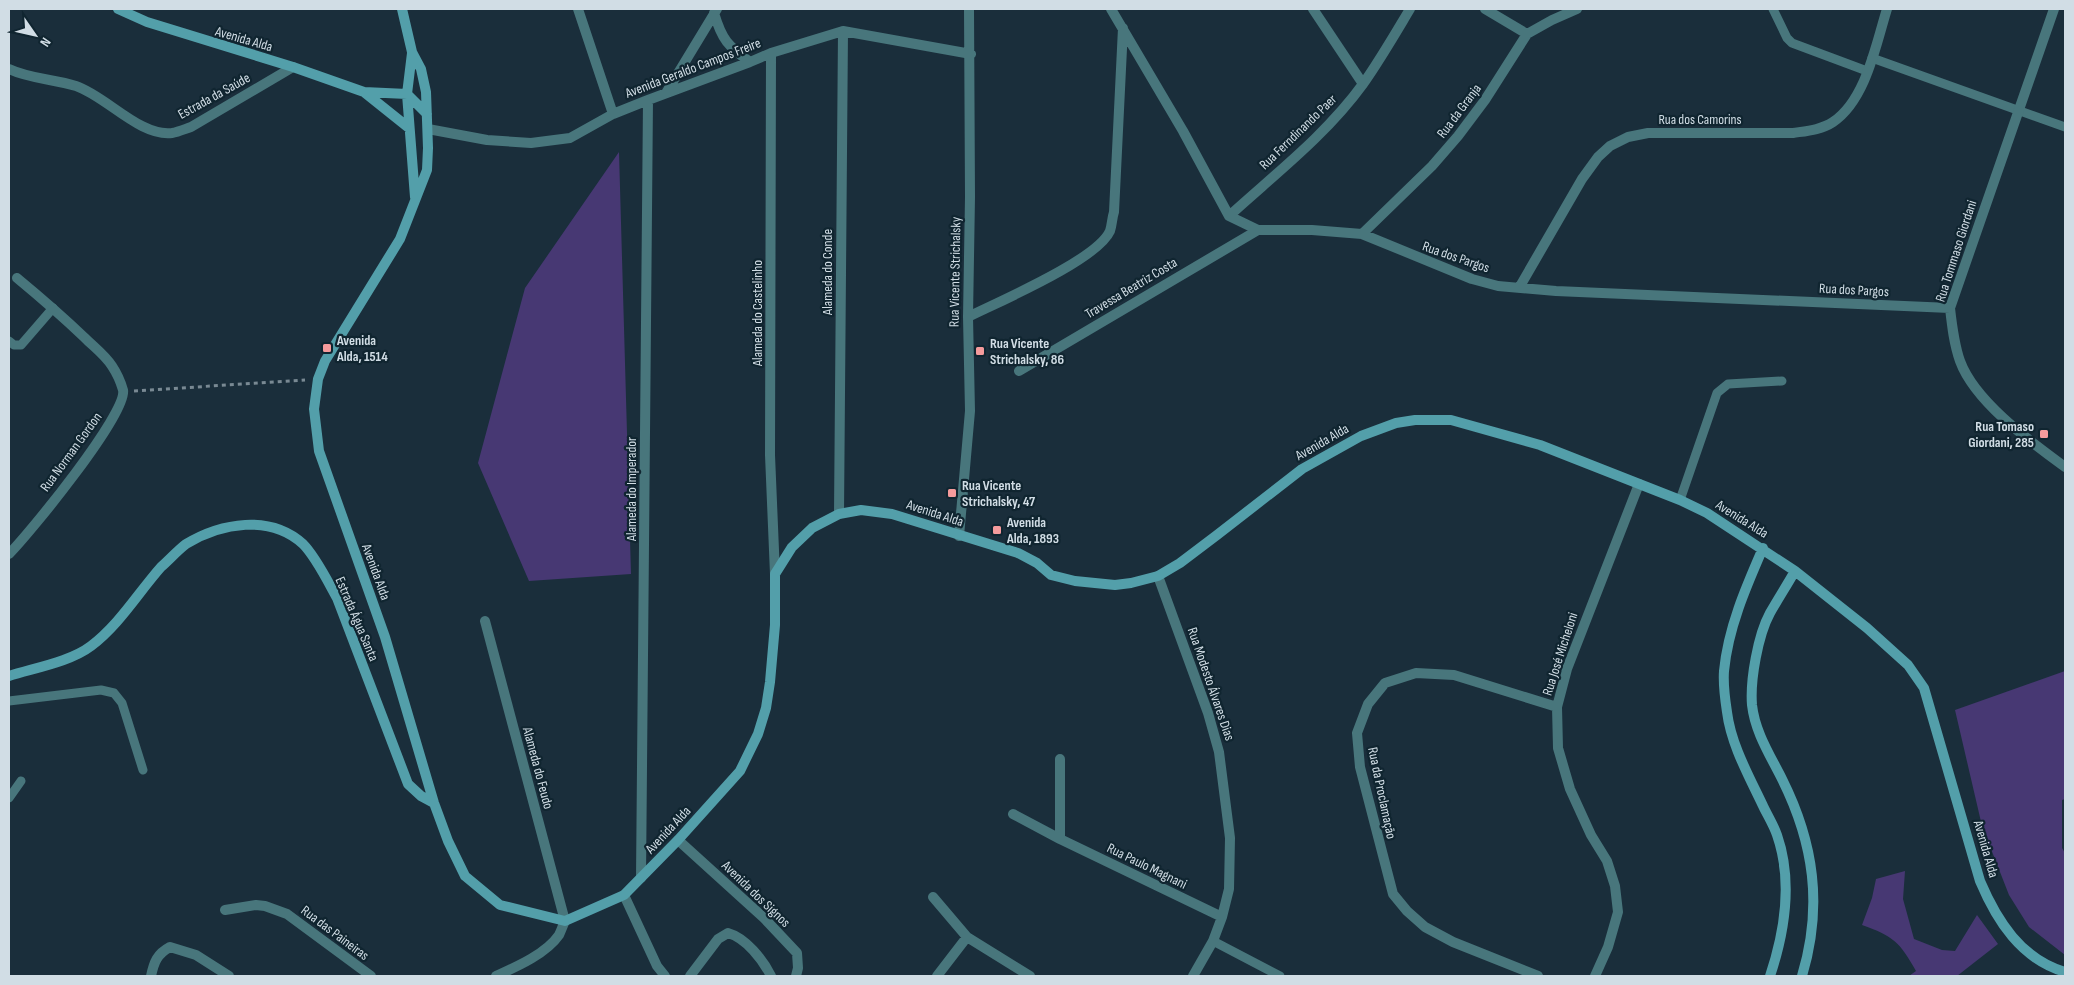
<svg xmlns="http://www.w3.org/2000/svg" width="2074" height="985" font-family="'Sofia Sans Condensed',sans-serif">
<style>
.green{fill:#473873}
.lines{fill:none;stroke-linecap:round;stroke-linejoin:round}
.path{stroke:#798993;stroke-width:3;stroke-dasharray:4 4;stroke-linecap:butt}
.lane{stroke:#48767c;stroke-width:9}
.street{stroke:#48767c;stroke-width:10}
.secondary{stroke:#539faa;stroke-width:10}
.poi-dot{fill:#f59b9c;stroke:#102530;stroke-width:2}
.labels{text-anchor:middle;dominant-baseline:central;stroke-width:4.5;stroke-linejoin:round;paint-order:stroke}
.street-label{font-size:14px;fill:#d1dde5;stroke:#102530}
.poi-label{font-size:14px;font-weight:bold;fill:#d1dde5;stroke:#102530;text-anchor:start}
</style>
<rect width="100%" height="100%" fill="#1a2e3b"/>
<!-- green -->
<path class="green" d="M619,152L631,574L529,581L478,463L525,288Z
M2065,671V799L2062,800V848L2065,853V955L2029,927L2009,895L1982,826L1955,710Z
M1905,871L1903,899L1914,939L1942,950L1955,951L1977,915L1998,944L1957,976H1909L1916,971C1900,942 1893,936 1862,925L1872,898L1876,879Z"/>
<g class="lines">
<!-- path -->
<path class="path" d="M134,391L305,380"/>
<!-- lane -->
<path class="lane" d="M1773,9L1787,38L1792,43L1867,71
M1872,58L2065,127
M9,341L14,345H21L53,308
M1680,500L1717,393L1728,384L1782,381
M9,701L101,690L114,693L122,703L143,770
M9,798L21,781
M1213,941L1280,976"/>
<!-- street -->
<path class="street" d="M578,9L613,114
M1111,9L1183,131L1229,216L1258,230H1312L1362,234L1472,279L1498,286L1556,291L1950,308
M1313,9L1363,84
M1485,9L1527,34
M2054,9L1950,308C1952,326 1954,344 1960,361C1975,402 2031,442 2065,467
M714,13C722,40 728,46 750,62
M771,53L770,455L775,574
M9,69C30,79 54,79 76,86C106,96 140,137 172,133C178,132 185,129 191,127L293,67
M666,93L717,9
M428,129L487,140L531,143L570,138L613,114L648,100L750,62L771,53L843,31L971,54
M1229,216C1275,174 1326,135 1363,84C1380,60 1395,34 1410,9
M1362,234L1432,166L1458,136L1485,100L1527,34L1552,20L1577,9
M1519,288L1582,179L1598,157L1610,146L1628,137L1648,133H1793C1806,131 1821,130 1833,122C1866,100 1876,44 1887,9
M968,317C998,302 1097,260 1110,231C1112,225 1112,218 1114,212L1123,28
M1019,371L1258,230
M839,514L843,31
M959,536L970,411L968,317L970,197L969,9
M9,554C29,534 128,413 123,390C121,383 116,372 112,366C105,355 94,347 85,338C63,317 40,297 17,278
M1158,576L1208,713L1219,752L1230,838L1229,889L1222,917L1213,941L1193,976
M485,621L565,921C563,925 561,931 559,935C546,954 516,967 496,976
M1060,759V839
M1013,814L1060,839L1222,917
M678,840L764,918L797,953L798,968L796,976
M641,878L648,100
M624,895L657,966L665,976
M933,897L967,937L1030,976
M225,910L256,905L265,906L287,914L371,976
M151,976C154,962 157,954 170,947L196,955L229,976
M690,976L718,939L728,933C746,938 763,960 771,976
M937,976L967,937
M1538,976L1453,942L1425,927L1407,911L1393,894L1360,767L1357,733L1368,704L1385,683L1416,673L1454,675L1557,707
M1595,976L1608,947L1618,912L1615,886L1607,861L1591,835L1570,789L1558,748L1557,707L1567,669L1639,484"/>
<!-- secondary -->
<path class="secondary" d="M118,9L147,22L293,67L364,92L407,94L427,114
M402,9L412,52L421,69L426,92L428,148L427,170L400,239L325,361L318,379L314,409L319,451L385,637L434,803L448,841L465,876L500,905L565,921L624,895L678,840L740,771L758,734L766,708L770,682L775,625V574L792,547L812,528L839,514L861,510L892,514L1018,553L1037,563L1051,575L1075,581L1115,585L1131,583L1158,576L1180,563L1217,535L1302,469L1361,436L1396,423L1415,420H1451L1540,445L1680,500L1707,513L1795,571L1867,628L1908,665L1924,688L1980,881C1997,921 2021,959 2065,972
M412,53L407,94L415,197
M364,92L409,128
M1763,548C1746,587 1728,628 1724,671C1723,684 1725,699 1727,712C1731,745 1750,778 1764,808C1768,816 1774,826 1777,835C1793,881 1785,931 1770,976
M1795,571C1787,585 1778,599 1770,613C1758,635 1750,680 1752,705C1755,732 1770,755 1782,779C1814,843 1823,906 1802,976
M9,676C34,668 70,662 91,646C119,625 138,593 161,567C169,560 178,550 186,544C221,523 270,514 303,544C316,557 328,582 337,598L408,784L421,796L434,803"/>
</g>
<!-- markers -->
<g class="poi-dot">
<rect x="322" y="343" width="10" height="10" rx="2.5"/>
<rect x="975" y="346" width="10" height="10" rx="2.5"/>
<rect x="2039" y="429" width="10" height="10" rx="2.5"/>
<rect x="947" y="488" width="10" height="10" rx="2.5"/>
<rect x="992" y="525" width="10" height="10" rx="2.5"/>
</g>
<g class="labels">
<!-- street labels -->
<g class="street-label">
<text transform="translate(244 39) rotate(16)">Avenida Alda</text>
<text transform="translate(693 68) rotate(-21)">Avenida Geraldo Campos Freire</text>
<text transform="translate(214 96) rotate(-29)">Estrada da Saúde</text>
<text transform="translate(1459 111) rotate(-53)">Rua da Granja</text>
<text x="1700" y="119">Rua dos Camorins</text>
<text transform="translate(1298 132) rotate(-44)">Rua Ferndinando Paer</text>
<text transform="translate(1956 251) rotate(-72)">Rua Tommaso Giordani</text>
<text transform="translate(1456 257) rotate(19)">Rua dos Pargos</text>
<text transform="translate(827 272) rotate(-90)">Alameda do Conde</text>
<text transform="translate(955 272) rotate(-89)">Rua Vicente Strichalsky</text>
<text transform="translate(1131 288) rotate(-31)">Travessa Beatriz Costa</text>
<text transform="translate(1854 290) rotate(3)">Rua dos Pargos</text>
<text transform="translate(757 313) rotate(-90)">Alameda do Castelinho</text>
<text transform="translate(1322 442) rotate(-30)">Avenida Alda</text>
<text transform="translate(71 452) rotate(-54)">Rua Norman Gordon</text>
<text transform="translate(631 489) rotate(-90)">Alameda do Imperador</text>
<text transform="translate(935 513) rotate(18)">Avenida Alda</text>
<text transform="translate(1742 519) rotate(32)">Avenida Alda</text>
<text transform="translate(376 572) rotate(70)">Avenida Alda</text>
<text transform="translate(357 619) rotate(67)">Estrada Água Santa</text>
<text transform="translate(1560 654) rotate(-72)">Rua José Micheloni</text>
<text transform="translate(1211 684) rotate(71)">Rua Modesto Álvares Dias</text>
<text transform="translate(538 768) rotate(75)">Alameda do Feudo</text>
<text transform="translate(1382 793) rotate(78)">Rua da Proclamação</text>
<text transform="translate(668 830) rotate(-47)">Avenida Alda</text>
<text transform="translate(1986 849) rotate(74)">Avenida Alda</text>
<text transform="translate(1147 866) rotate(26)">Rua Paulo Magnani</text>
<text transform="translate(756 894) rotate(44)">Avenida dos Signos</text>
<text transform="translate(335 933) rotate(37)">Rua das Paineiras</text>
</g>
<!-- poi labels -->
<g class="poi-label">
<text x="337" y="340">Avenida<tspan x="337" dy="16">Alda, 1514</tspan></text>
<text x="990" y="343">Rua Vicente<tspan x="990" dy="16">Strichalsky, 86</tspan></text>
<text x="2034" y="426" text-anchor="end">Rua Tomaso<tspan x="2034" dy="16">Giordani, 285</tspan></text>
<text x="962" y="485">Rua Vicente<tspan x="962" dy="16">Strichalsky, 47</tspan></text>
<text x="1007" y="522">Avenida<tspan x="1007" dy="16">Alda, 1893</tspan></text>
</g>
</g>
<!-- border -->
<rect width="2074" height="985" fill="none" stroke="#d1dde5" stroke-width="20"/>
<!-- north arrow -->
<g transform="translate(35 35) rotate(124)" stroke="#102530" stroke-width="4" paint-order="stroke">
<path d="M0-4L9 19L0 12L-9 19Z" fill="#d1dde5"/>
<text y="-8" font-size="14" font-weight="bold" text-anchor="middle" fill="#d1dde5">N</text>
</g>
</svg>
